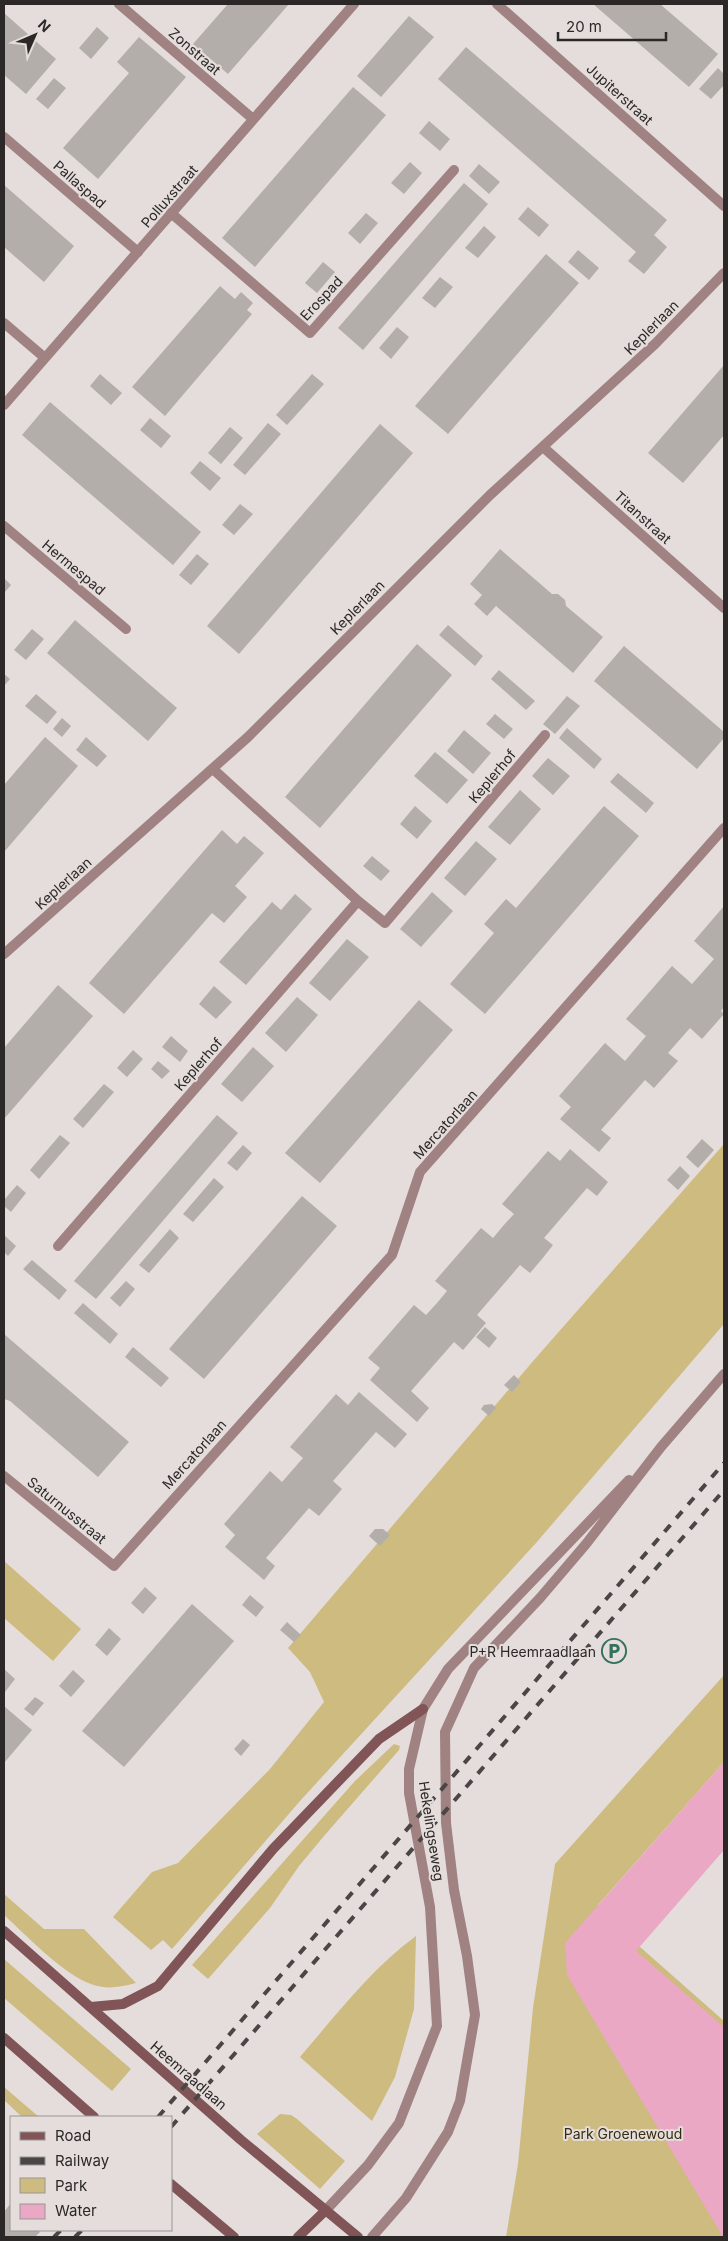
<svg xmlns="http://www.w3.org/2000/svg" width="728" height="2241" font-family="Inter,sans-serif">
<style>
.green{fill:#cebb7f}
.water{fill:#eba8c5}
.building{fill:#b3aea9}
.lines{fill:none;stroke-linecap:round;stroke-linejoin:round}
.service{stroke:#a18282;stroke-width:10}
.pedestrian{stroke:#a18282;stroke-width:10}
.minor{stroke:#a18282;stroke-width:10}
.tertiary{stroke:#a18282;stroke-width:10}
.secondary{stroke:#815557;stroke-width:10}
.rail{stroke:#4a4645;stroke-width:4;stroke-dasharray:9 9;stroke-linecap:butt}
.labels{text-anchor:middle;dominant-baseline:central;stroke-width:4;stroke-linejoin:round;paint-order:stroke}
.street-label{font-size:14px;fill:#2b2827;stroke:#e4dddb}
.poi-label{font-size:14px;fill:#2b2827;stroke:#e4dddb;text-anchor:end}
.park-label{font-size:14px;fill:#362d10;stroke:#e4dddb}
</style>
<rect width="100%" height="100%" fill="#e4dddb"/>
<!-- green -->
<path class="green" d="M724,1144V1324L536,1543L300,1801L172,1949L163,1940L151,1950L113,1917L152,1872L178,1863L270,1769L324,1702L310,1672L288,1648L534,1360Z
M4,1561L81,1629L53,1661L4,1618Z
M724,1675V1762L598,1905L639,1946L724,2021V2237H506L518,2164L533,2008L555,1864Z
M394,1744L400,1746L399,1750L324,1836L299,1866L270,1908L208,1979L192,1965L355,1781Z
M4,1894L44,1929H84L136,1983C121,1987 106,1990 91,1984C64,1975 26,1935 4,1915Z
M416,1936L414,2009L395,2077L372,2121L300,2057C336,2015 371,1969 416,1936Z
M4,1959L131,2069L112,2091L4,1998Z
M4,2087L39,2117H22L4,2100Z
M280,2114L291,2115L297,2119L345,2161L320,2189L257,2134Z"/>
<!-- water -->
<path class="water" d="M724,1762V1850L636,1951L724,2027L723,2237L567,1975L565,1943Z"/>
<!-- building -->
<path class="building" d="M228,4H289L228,74L193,44Z
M593,4H660L718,54L689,87Z
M4,13L56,59L26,94L4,75Z
M409,16L434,37L381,97L357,76Z
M97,27L109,38L91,59L79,48Z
M139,37L186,77L98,179L63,148L129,73L117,62Z
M466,47L667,220L654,235L667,247L644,274L628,261L636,252L438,79Z
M718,68L724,74V85L711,99L699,89Z
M54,78L66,88L48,109L36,99Z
M353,87L386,115L255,267L222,238Z
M429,121L450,139L440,151L419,133Z
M410,162L422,173L404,194L391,183Z
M479,164L500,182L489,194L469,176Z
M464,183L488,204L363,350L338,328Z
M4,185L74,246L44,282L4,247Z
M528,207L549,225L539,237L518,219Z
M366,213L378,223L360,244L348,233Z
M484,226L496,237L478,258L465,248Z
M578,250L599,268L589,280L568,262Z
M546,254L579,283L448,434L415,406Z
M323,262L335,272L317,293L305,283Z
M440,277L453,287L435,308L422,298Z
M220,286L235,299L241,292L253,303L247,310L252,314L165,416L132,387Z
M397,327L409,337L391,359L379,348Z
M724,365V435L683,483L648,453Z
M100,374L122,393L111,405L90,386Z
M312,374L324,384L287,425L276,415Z
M50,402L201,532L173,565L22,435Z
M150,418L171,436L161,448L140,430Z
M268,423L281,434L245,475L233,465Z
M380,424L413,453L239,654L207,626Z
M230,427L243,438L221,464L208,453Z
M200,461L221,478L210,491L190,473Z
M240,504L253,514L234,535L222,525Z
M500,549L552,594H558L565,600L566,606L603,637L573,673L496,606L487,616L474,604L482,595L470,584Z
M197,554L209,564L191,585L179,575Z
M4,578L11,585L4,593Z
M75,620L177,708L148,741L47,653Z
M448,625L483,656L475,666L439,635Z
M32,629L44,639L26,660L14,650Z
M417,644L452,675L320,828L285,797Z
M624,646L724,732V738L697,769L594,681Z
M499,670L535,701L526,710L491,679Z
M4,674L10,679L4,686Z
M36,694L57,712L47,724L25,706Z
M567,696L580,706L555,734L543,724Z
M495,714L513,729L504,739L486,724Z
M62,718L71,726L62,737L53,729Z
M567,728L602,759L594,769L559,738Z
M464,730L491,753L473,774L447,751Z
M45,737L78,766L4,852V785Z
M86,737L107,756L97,767L76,750Z
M435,752L468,780L447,804L414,776Z
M548,758L570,776L553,795L532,776Z
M618,773L654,803L646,813L610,782Z
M520,790L541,809L510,845L488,827Z
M415,806L432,821L417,839L400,824Z
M604,806L639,836L485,1014L450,984L494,933L484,924L506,899L516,908Z
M222,830L237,844L244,836L264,853L235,886L247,897L224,923L212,913L124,1014L89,983Z
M476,841L497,859L465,896L444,878Z
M372,856L390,871L381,881L363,866Z
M432,892L453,911L421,947L400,929Z
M295,894L312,909L246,985L219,962L272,902L281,910Z
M724,906V1007L721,1011L724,1014L702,1039L690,1028L668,1053L678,1061L654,1088L645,1080L601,1130L611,1138L599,1152L560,1119L571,1107L559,1096L605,1043L625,1061L646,1036L626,1019L672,966L692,984L714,959L694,941Z
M347,939L369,957L330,1001L309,983Z
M58,985L93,1016L4,1119V1048Z
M214,986L232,1002L216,1019L199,1004Z
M297,997L318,1015L286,1052L265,1033Z
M419,1000L453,1030L320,1183L285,1153Z
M171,1036L188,1051L180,1062L162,1047Z
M253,1047L274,1066L242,1102L221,1084Z
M133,1050L143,1059L127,1077L117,1068Z
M158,1061L170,1071L162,1079L151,1069Z
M104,1084L114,1092L83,1128L73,1119Z
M217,1115L238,1133L96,1299L74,1281Z
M60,1135L70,1143L39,1179L30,1170Z
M702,1139L714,1150L698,1168L686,1157Z
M243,1145L252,1153L237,1171L227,1163Z
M570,1149L608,1182L597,1196L587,1188L544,1238L553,1245L542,1259L530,1273L520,1265L477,1315L486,1323L475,1336L463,1350L454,1342L411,1391L429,1408L417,1422L370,1380L380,1368L368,1358L414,1305L426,1315L437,1303L447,1291L435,1281L481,1228L493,1238L503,1226L514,1214L502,1204L548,1151L560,1161Z
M680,1166L690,1176L678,1190L667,1180Z
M214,1178L224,1187L193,1222L183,1214Z
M17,1185L26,1193L11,1212L4,1206V1200Z
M302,1196L337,1226L204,1379L169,1349Z
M170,1229L179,1238L149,1273L139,1265Z
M4,1235L16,1246L8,1256L4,1252Z
M32,1260L67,1290L59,1300L23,1269Z
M126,1281L135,1289L120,1307L110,1298Z
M83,1303L118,1334L110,1344L74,1313Z
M485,1327L497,1338L489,1348L476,1337Z
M4,1334L129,1442L98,1477L10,1401L4,1399Z
M133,1347L169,1378L161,1387L125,1357Z
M514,1375L521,1382L512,1392L504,1385Z
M359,1392L407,1434L395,1448L376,1432L333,1481L342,1489L330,1503L319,1516L309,1508L266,1558L275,1566L264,1580L225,1547L235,1535L224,1524L270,1471L282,1482L303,1458L290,1447L336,1394L348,1405Z
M492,1404L496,1408L489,1416L481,1409L484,1405Z
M375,1529H383L390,1535L380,1546L369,1536Z
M145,1587L157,1598L143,1614L131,1603Z
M250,1595L264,1607L256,1617L242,1605Z
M192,1604L234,1641L124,1767L82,1731Z
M287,1622L301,1635L294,1642L280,1630Z
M109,1628L121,1639L107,1656L95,1645Z
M4,1669L15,1679L5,1692L4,1691Z
M73,1670L85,1681L71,1697L59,1686Z
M35,1697L44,1703L33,1716L24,1709Z
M4,1706L32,1730L4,1763Z
M243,1739L250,1745L241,1756L234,1749Z
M11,2203V2230H37L40,2232L35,2237H4V2212Z"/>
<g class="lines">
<!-- service -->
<path class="service" d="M171,213L310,333L454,170"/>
<!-- pedestrian -->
<path class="pedestrian" d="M4,137L138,252"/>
<!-- minor -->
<path class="minor" d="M119,4L253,119
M497,4L724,206
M4,323L45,358
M4,405L354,4
M543,447L724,608
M4,526L126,629
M358,901L385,923L545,735
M4,954L248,737L490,495L655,344L724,273
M58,1246L358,901L213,769
M4,1476L114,1566L392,1255L420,1172L724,828"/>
<!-- tertiary -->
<path class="tertiary" d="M326,2210L368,2165L399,2123L437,2026L430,1907L409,1793V1769L423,1709L448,1669L629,1480
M372,2237L406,2198L448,2132L460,2101L475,2015L467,1956L454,1890L446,1823L445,1732L474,1668L540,1598L586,1544L661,1447L724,1374"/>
<!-- secondary -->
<path class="secondary" d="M4,1931L241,2140L358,2237
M91,2007L123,2004L158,1986L273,1849L379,1739L423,1709
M4,2038L94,2117
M171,2184L234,2237
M298,2237L326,2210"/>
<!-- rail -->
<path class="rail" d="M158,2117L724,1463
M171,2127L724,1490
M54,2237L61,2230
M75,2237L82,2230"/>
</g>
<!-- icons -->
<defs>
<symbol id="parking-ring" viewBox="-11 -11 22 22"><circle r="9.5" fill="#e4dddb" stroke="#34705b" stroke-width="1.5"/><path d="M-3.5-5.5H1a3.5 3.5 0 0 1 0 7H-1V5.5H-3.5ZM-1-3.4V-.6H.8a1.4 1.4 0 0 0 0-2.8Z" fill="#34705b"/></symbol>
</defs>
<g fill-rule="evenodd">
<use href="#parking-ring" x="600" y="1637" width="28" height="28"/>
</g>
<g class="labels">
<!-- street labels -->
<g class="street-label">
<text transform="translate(195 51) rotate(41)">Zonstraat</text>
<text transform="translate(620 94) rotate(42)">Jupiterstraat</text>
<text transform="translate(80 184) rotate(41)">Pallaspad</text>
<text transform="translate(169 196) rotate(-49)">Polluxstraat</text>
<text transform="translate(321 298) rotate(-47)">Erospad</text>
<text transform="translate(651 327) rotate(-45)">Keplerlaan</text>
<text transform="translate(643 517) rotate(42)">Titanstraat</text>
<text transform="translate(74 567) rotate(40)">Hermespad</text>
<text transform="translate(357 607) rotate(-45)">Keplerlaan</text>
<text transform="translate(492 776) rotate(-50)">Keplerhof</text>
<text transform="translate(63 883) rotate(-42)">Keplerlaan</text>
<text transform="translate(198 1064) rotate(-49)">Keplerhof</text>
<text transform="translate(445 1124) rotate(-48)">Mercatorlaan</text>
<text transform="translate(194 1454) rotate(-48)">Mercatorlaan</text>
<text transform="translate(67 1510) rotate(39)">Saturnusstraat</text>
<text transform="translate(432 1831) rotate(81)">Hekelingseweg</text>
<text transform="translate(189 2075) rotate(41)">Heemraadlaan</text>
</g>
<!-- poi labels -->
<g class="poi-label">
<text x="596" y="1651">P+R Heemraadlaan</text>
</g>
<!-- park labels -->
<g class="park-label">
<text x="623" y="2133">Park Groenewoud</text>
</g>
</g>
<!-- border -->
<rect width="728" height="2241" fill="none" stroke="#2b2827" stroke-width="10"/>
<!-- legend -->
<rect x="10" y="2116" width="162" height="115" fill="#e4dddb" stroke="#9a9593"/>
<rect x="20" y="2132" width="25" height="8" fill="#815557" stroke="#9a9593"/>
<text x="55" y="2141" font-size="15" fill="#2b2827">Road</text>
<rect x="20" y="2157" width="25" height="8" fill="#4a4645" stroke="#9a9593"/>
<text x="55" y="2166" font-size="15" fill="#2b2827">Railway</text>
<rect x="20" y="2178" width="25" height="15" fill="#cebb7f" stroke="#9a9593"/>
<text x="55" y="2191" font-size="15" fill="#2b2827">Park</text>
<rect x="20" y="2204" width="25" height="15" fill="#eba8c5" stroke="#9a9593"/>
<text x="55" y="2216" font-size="15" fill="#2b2827">Water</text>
<!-- north arrow -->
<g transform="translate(35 35) rotate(45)" stroke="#e4dddb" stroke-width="4" paint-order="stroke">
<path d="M0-4L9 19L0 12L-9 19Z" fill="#2b2827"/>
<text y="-8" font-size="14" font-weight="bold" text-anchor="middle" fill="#2b2827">N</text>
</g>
<!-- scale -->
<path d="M558 32v8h108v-8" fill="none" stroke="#2b2827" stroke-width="2.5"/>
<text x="566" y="32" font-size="15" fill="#2b2827" stroke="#e4dddb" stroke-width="4" paint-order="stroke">20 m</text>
</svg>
